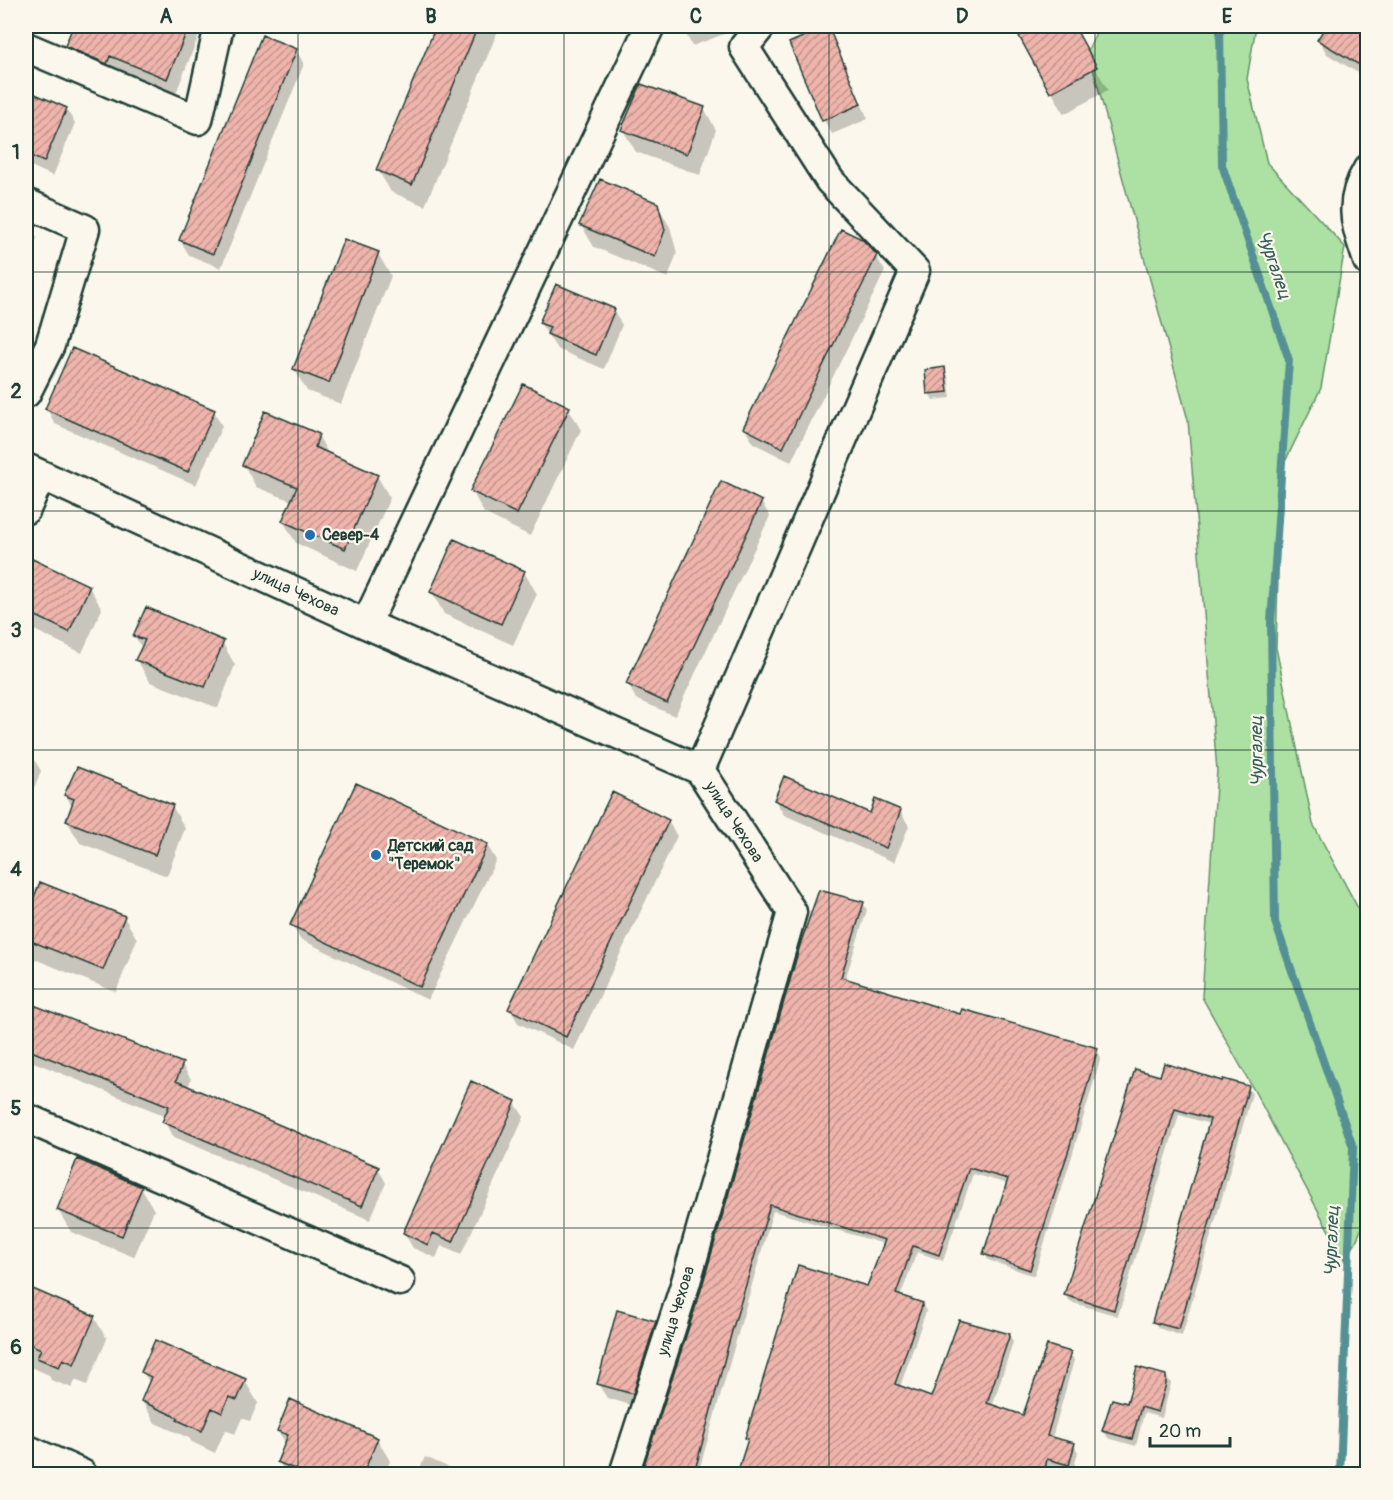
<svg xmlns="http://www.w3.org/2000/svg" width="1393" height="1500" font-family="Pangolin,sans-serif">
<style>
.grass{fill:#ade1a3;stroke:#668f6c;stroke-width:1.5}
.shadow{fill:#0003}
.lines{fill:none;stroke-linecap:round;stroke-linejoin:round}
.stream{stroke:#549094;stroke-width:8}
.building{fill:url(#building-hatch);stroke:#1f3d34;stroke-width:1.5}
.minor-casing{stroke:#1f3d34;stroke-width:33}
.minor{stroke:#fbf7ec;stroke-width:28}
.grid{fill:none;stroke:#1f3d34;stroke-width:1.5;stroke-opacity:0.55}
.poi-dot{fill:#1f6fb2;stroke:#fbf7ec;stroke-width:2}
.labels{text-anchor:middle;dominant-baseline:central;stroke-width:4.5;stroke-linejoin:round;paint-order:stroke}
.poi-label{font-size:16px;font-weight:bold;fill:#1f3d34;stroke:#fbf7ec;text-anchor:start}
.street-label{font-size:16px;fill:#1f3d34;stroke:#fbf7ec}
.water-label{font-size:18px;font-style:italic;fill:#35605c;stroke:#fbf7ec}
.neatline{fill:none;stroke:#1f3d34;stroke-width:2}
.grid-label{font-size:20px;text-anchor:middle;font-weight:bold;fill:#1f3d34}
</style>
<defs>
<pattern id="building-hatch" width="6" height="6" patternUnits="userSpaceOnUse" patternTransform="scale(1.5)"><rect width="6" height="6" fill="#efb4ac"/><path d="M-1 1l2-2M0 6l6-6M5 7l2-2" fill="none" stroke="#c1948d"/></pattern>
</defs>
<rect width="100%" height="100%" fill="#fbf7ec"/>
<filter id="ink" filterUnits="userSpaceOnUse"><feTurbulence type="fractalNoise" baseFrequency=".0167" numOctaves="2"/><feDisplacementMap in="SourceGraphic" scale="12" xChannelSelector="R" yChannelSelector="G"/><feConvolveMatrix kernelMatrix="1 2 1 2 8 2 1 2 1" color-interpolation-filters="sRGB"/></filter>
<g filter="url(#ink)">
<!-- grass -->
<path class="grass" d="M1099,26H1256L1247,79L1267,163L1345,247L1321,388L1281,470L1276,648L1313,824L1367,925V1217L1346,1263L1255,1092L1202,997L1217,770L1188,420L1088,50Z"/>
<!-- shadow -->
<path class="shadow" d="M74,26H199L201,30L176,93L119,70L116,77L75,60L66,45Z
M438,26H500L425,206L391,192L378,170Z
M682,26H746L692,46Z
M1040,26H1072L1108,90L1064,114L1021,36Z
M1328,26H1364L1368,28V79L1327,54L1319,40Z
M827,28L835,43L868,119L832,134L824,120Z
M296,50L304,64L221,268L189,255L180,240Z
M26,92L66,109L75,123L53,176L26,164Z
M704,108L716,130L700,175L636,152L623,130Z
M657,204L670,227L677,253L668,278L594,247L581,225Z
M26,222L28,224L37,238L26,265Z
M378,254L391,276L341,404L307,391L294,369Z
M876,256L885,271L791,462L753,443L745,428Z
M614,311L622,325L604,369L557,349L540,323Z
M944,369L948,376L951,398L933,400L929,393Z
M568,408L581,430L530,536L484,513L472,491Z
M47,409L214,411L222,426L196,485L55,424Z
M318,435L329,455L377,476L390,498L357,571L296,543L283,521L292,501L256,487L244,465Z
M761,502L770,516L675,716L636,699L628,684Z
M26,558L89,587L102,609L82,653L26,626Z
M524,572L537,594L513,645L444,614L432,592Z
M135,636L222,642L235,665L218,708L150,682L137,660L142,649Z
M26,748L28,749L41,771L26,807Z
M66,795L172,806L185,828L167,876L80,843L67,821L72,807Z
M775,800L870,815L900,811L909,826L894,862L784,815Z
M668,821L677,836L574,1050L518,1023L510,1009Z
M487,845L496,860L428,1000L300,939L292,925Z
M41,884L124,917L137,939L116,992L32,958L26,946V922Z
M843,896L863,903L867,910L845,980L962,1015L1097,1050L1101,1057L1072,1156L1034,1276L988,1260L984,1253L1008,1184L973,1174L943,1261L917,1252L900,1297L922,1304L926,1311L900,1387L932,1399L1009,1335L1013,1342L992,1407L1024,1417L1070,1353L1074,1360L1052,1438L1074,1445L1078,1452L1072,1474H739L749,1441L747,1438L868,1288L884,1244L773,1211L698,1474H643L702,1290Z
M26,1003L182,1065L191,1079L188,1087L378,1168L386,1183L370,1220L172,1136L164,1121L166,1116L26,1059Z
M1161,1078L1248,1087L1252,1094L1182,1336L1158,1328L1154,1321L1210,1124L1179,1115L1118,1316L1070,1302L1066,1295Z
M515,1103L524,1117L461,1255L441,1246L436,1258L413,1248L404,1233Z
M141,1188L154,1210L134,1257L71,1232L58,1210Z
M26,1288L94,1317L107,1339L87,1385L75,1380L72,1388L51,1380L49,1375L26,1365Z
M655,1322L664,1337L641,1408L607,1398L598,1384Z
M156,1342L245,1381L258,1403L250,1421L242,1418L235,1434L225,1430L215,1453L192,1442L189,1438L155,1423L142,1401L150,1384L143,1372Z
M1138,1369L1167,1377L1171,1383L1162,1418L1144,1413L1136,1446L1108,1438L1104,1431L1128,1405Z
M278,1431L377,1439L390,1461L385,1474H286L279,1462L286,1444Z
M425,1457L464,1474H417Z"/>
<g class="lines">
<!-- stream -->
<path class="stream" d="M1220,26L1222,165L1289,360L1271,622L1275,922L1353,1147L1340,1474"/>
</g>
<!-- building -->
<path class="building" d="M73,26H189L167,79L110,56L107,64L65,46Z
M436,26H478L412,185L376,170Z
M828,26L861,104L822,121L789,43Z
M1037,26H1074L1097,67L1050,93L1019,36Z
M1326,26H1368V70L1317,40Z
M262,35L297,49L213,254L179,240Z
M641,84L705,107L687,154L621,130Z
M26,90L67,108L44,162L26,154Z
M600,179L658,203L665,230L655,257L579,225Z
M841,229L862,239L877,255L783,448L743,428Z
M344,239L379,252L329,383L293,369Z
M556,284L615,309L596,355L547,334L550,327L539,323Z
M72,348L215,410L188,472L45,409Z
M945,367L948,392L927,394L925,370Z
M523,384L570,407L517,514L470,491Z
M265,411L319,434L315,447L378,475L345,549L282,521L297,487L242,465Z
M721,481L762,501L667,703L626,684Z
M454,539L525,571L501,624L430,592Z
M26,556L90,586L69,632L26,611Z
M146,607L224,641L205,687L135,660L145,640L133,636Z
M77,767L173,805L155,855L66,821L74,799L64,795Z
M784,776L870,813L875,799L901,810L886,848L774,800Z
M356,783L488,844L420,987L290,925Z
M612,792L669,820L566,1037L508,1009Z
M40,882L125,916L103,970L26,939V918Z
M819,890L864,902L841,977L960,1014L962,1009L1098,1048L1069,1149L1030,1270L983,1254L1008,1179L969,1168L939,1255L913,1246L896,1294L923,1303L895,1384L931,1397L959,1320L1010,1334L987,1403L1023,1415L1047,1345L1071,1352L1047,1436L1075,1443L1069,1465L1047,1459L1044,1474H737L748,1439L745,1438L798,1265L867,1286L885,1240L770,1205L732,1331L694,1474H641L701,1290L801,942Z
M26,1002L183,1063L176,1081L379,1167L362,1206L162,1122L169,1106L26,1049Z
M1164,1063L1222,1081L1223,1079L1249,1086L1179,1329L1152,1322L1210,1119L1175,1109L1114,1310L1064,1295L1135,1069L1160,1076Z
M471,1081L516,1101L453,1242L433,1233L428,1245L403,1233Z
M77,1159L142,1187L122,1236L57,1210Z
M26,1286L95,1316L74,1364L63,1359L59,1367L37,1358L41,1349L26,1342Z
M617,1310L656,1321L633,1394L597,1384Z
M155,1340L246,1379L237,1400L229,1397L222,1413L212,1408L202,1431L177,1420L179,1418L141,1401L151,1377L141,1372Z
M1137,1367L1166,1375V1384L1158,1412L1141,1407L1132,1439L1102,1431L1112,1399L1127,1403Z
M290,1399L378,1438L363,1474H307L277,1462L288,1435L277,1431Z"/>
<g class="lines">
<defs>
<path id="minor" d="M26,47L198,120L219,26
M1368,169C1347,204 1356,225 1368,261
M26,203L85,229L50,345L26,393
M26,468L366,624L700,770L792,912L685,1285L624,1474
M26,509L41,475
M366,624L650,26
M700,770L915,271L830,181L744,47L761,26
M26,1118L400,1281
M26,1449L82,1474"/>
</defs>
<!-- minor casing -->
<use href="#minor" class="minor-casing"/>
<!-- minor -->
<use href="#minor" class="minor"/>
</g>
</g>
<!-- grid -->
<path class="grid" d="M298,26V1474M564,26V1474M829,26V1474M1095,26V1474M26,272H1368M26,511H1368M26,750H1368M26,989H1368M26,1228H1368"/>
<!-- markers -->
<g class="poi-dot">
<circle cx="310" cy="535" r="6"/>
<circle cx="376" cy="855" r="6"/>
</g>
<g class="labels">
<!-- poi labels -->
<g class="poi-label">
<text x="322" y="535">Север-4</text>
<text x="388" y="846">Детский сад<tspan x="388" dy="18">"Теремок"</tspan></text>
</g>
<!-- street labels -->
<g class="street-label">
<text transform="translate(296 592) rotate(25)">улица Чехова</text>
<text transform="translate(734 822) rotate(57)">улица Чехова</text>
<text transform="translate(676 1311) rotate(-73)">улица Чехова</text>
</g>
<!-- water labels -->
<g class="water-label">
<text transform="translate(1274 265) rotate(71)">Чургалец</text>
<text transform="translate(1257 751) rotate(-91)">Чургалец</text>
<text transform="translate(1332 1241) rotate(-88)">Чургалец</text>
</g>
</g>
<!-- margin -->
<rect width="1393" height="1500" fill="none" stroke="#fbf7ec" stroke-width="66"/>
<!-- scale -->
<path d="M1150 1437v9h80v-9" fill="none" stroke="#1f3d34" stroke-width="3"/>
<text x="1159" y="1437" font-size="18" fill="#1f3d34" stroke="#fbf7ec" stroke-width="4.5" paint-order="stroke">20 m</text>
<rect x="33" y="33" width="1327" height="1434" class="neatline"/>
<g class="grid-label">
<text x="166" y="23">A</text>
<text x="431" y="23">B</text>
<text x="696" y="23">C</text>
<text x="962" y="23">D</text>
<text x="1227" y="23">E</text>
<text x="16" y="159">1</text>
<text x="16" y="398">2</text>
<text x="16" y="637">3</text>
<text x="16" y="876">4</text>
<text x="16" y="1115">5</text>
<text x="16" y="1354">6</text>
</g>
</svg>
